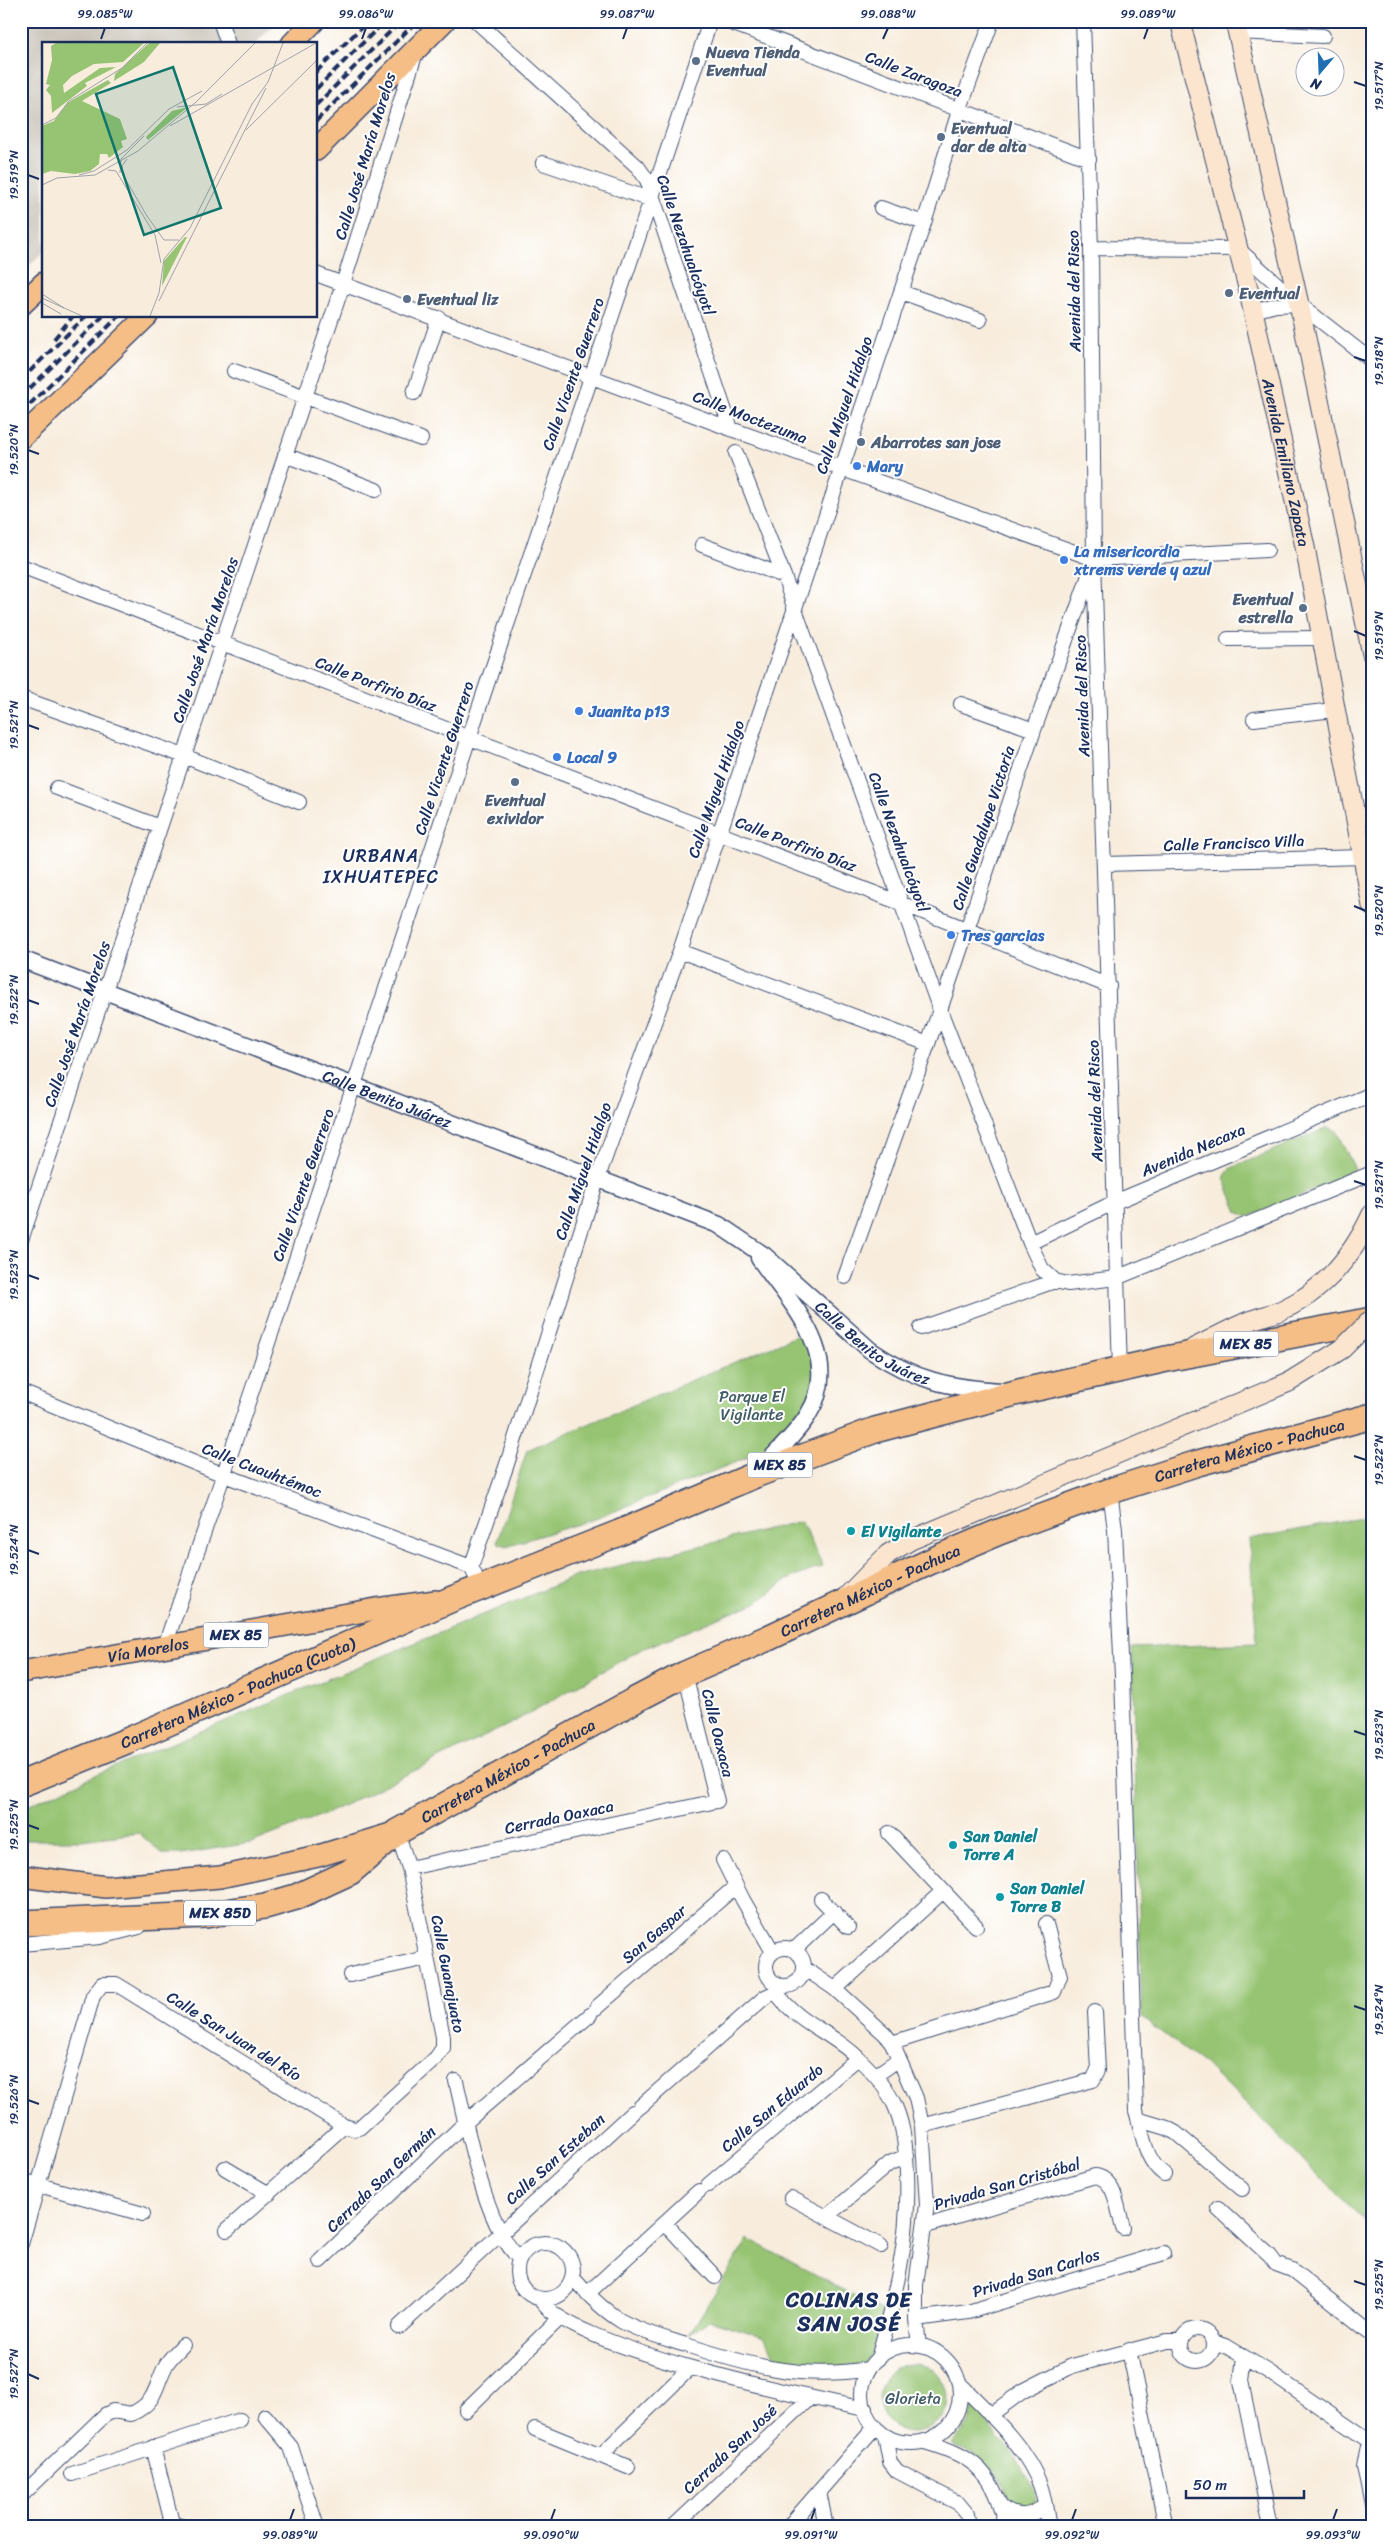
<svg xmlns="http://www.w3.org/2000/svg" width="1393" height="2548" font-family="Sriracha,sans-serif">
<style>
.industrial{fill:#c9c3b8}
.green{fill:#96c472;stroke:#587a68}
.lines{fill:none;stroke-linecap:round;stroke-linejoin:round}
.minor-casing{stroke:#3c4c71;stroke-width:16}
.tertiary-casing{stroke:#3c4c71;stroke-width:19}
.secondary-casing{stroke:#3c4c71;stroke-width:21}
.primary-casing{stroke:#3c4c71;stroke-width:24}
.motorway-casing{stroke:#3c4c71;stroke-width:28}
.minor{stroke:#fff;stroke-width:14}
.tertiary{stroke:#fff;stroke-width:16}
.secondary{stroke:#fbe5cf;stroke-width:19}
.primary{stroke:#f6be87;stroke-width:21}
.motorway{stroke:#f6be87;stroke-width:25}
.rail{stroke:#1b2f5e;stroke-width:4;stroke-dasharray:8 4;stroke-linecap:butt}
.secondary-bridge-casing{stroke:#3c4c71;stroke-width:21;stroke-linecap:butt}
.secondary-bridge{stroke:#fbe5cf;stroke-width:19}
.ticks{fill:none;stroke:#1b2f5e;stroke-width:2}
.service-dot{fill:#5c6f8a;stroke:#fff;stroke-width:2}
.shop-dot{fill:#3f7fe0;stroke:#fff;stroke-width:2}
.culture-dot{fill:#0f9aa8;stroke:#fff;stroke-width:2}
.labels{text-anchor:middle;dominant-baseline:central;stroke-width:4;stroke-linejoin:round;paint-order:stroke}
.shield{fill:#fff;stroke:#5f6d8e;stroke-width:1}
.shield-label{font-size:15px;font-weight:bold;fill:#1b2f5e}
.service-label{font-size:16px;font-weight:bold;fill:#4e5e75;stroke:#fff;text-anchor:start}
.street-label{font-size:16px;fill:#1b2f5e;stroke:#fff}
.shop-label{font-size:16px;font-weight:bold;fill:#366cbe;stroke:#fff;text-anchor:start}
.park-label{font-size:16px;fill:#405c64;stroke:#fff}
.culture-label{font-size:16px;font-weight:bold;fill:#0d838f;stroke:#fff;text-anchor:start}
.neighbourhood-label{font-size:18px;letter-spacing:1px;fill:#1b2f5e;stroke:#fff}
.district-label{font-size:21px;font-weight:bold;letter-spacing:1px;fill:#1b2f5e;stroke:#fff}
.inset-road{fill:none;stroke:#a0a1aa;stroke-width:1}
.view{fill:#0f766e;fill-opacity:0.15;stroke:#0f766e;stroke-width:2.5}
.inset-edge{fill:none;stroke:#1b2f5e;stroke-width:2.5}
.neatline{fill:none;stroke:#1b2f5e;stroke-width:2}
.ticks-label{font-size:12px;text-anchor:middle;fill:#1b2f5e}
</style>
<rect width="100%" height="100%" fill="#fff"/>
<filter id="ink" filterUnits="userSpaceOnUse"><feTurbulence type="fractalNoise" baseFrequency=".02" numOctaves="2"/><feDisplacementMap in="SourceGraphic" scale="10" xChannelSelector="R" yChannelSelector="G"/><feConvolveMatrix kernelMatrix="1 2 1 2 8 2 1 2 1" color-interpolation-filters="sRGB"/></filter>
<filter id="wash" filterUnits="userSpaceOnUse"><feTurbulence type="fractalNoise" baseFrequency=".0096" numOctaves="4" result="noise"/><feDisplacementMap in="SourceGraphic" scale="20" xChannelSelector="R" yChannelSelector="G"/><feGaussianBlur stdDeviation="1.12" result="paint"/><feColorMatrix in="noise" values="0 0 0 0 0 0 0 0 0 0 0 0 0 0 0 0 0 1.4 0 .05"/><feComposite in="paint" operator="in"/></filter>
<g filter="url(#wash)">
<rect width="100%" height="100%" fill="#f8eddd"/>
<!-- industrial -->
<path class="industrial" d="M21,21H278L255,44H44V251L21,274Z"/>
<!-- green -->
<path class="green" d="M1327,1128L1336,1131L1354,1167L1351,1174L1248,1217L1238,1212L1224,1178L1229,1169Z
M801,1334L812,1347L816,1389L778,1445L595,1519L506,1546L497,1542L527,1450Z
M1372,1516V2228L1208,2067L1142,2018L1132,1648L1257,1643L1249,1539Z
M801,1521L823,1566L787,1580L756,1603L640,1650L512,1723L332,1811L251,1843L180,1854H162L139,1833L81,1840H21V1809L102,1772L577,1576Z
M748,2239L885,2312L873,2353L862,2365L822,2368L774,2359L765,2337L709,2320L689,2335Z
M879 2398a34 34 0 1 1 68 0a34 34 0 1 1-68 0Z
M974,2407C990,2426 1041,2483 1036,2507L1014,2510C1010,2503 1008,2496 1005,2489C994,2466 973,2454 952,2444L969,2423Z"/>
</g>
<g filter="url(#ink)">
<g class="lines">
<defs>
<path id="minor" d="M220,21L228,44
M476,21L638,167L647,180L731,429
M726,21L1089,159
M1083,21L1091,248L1094,559L1120,1370
M1237,32L1323,36
M543,163L652,200
M881,208L924,223
M1091,248L1238,249L1299,304L1372,361
M316,274L731,429L1094,559L1267,550
M901,292L980,320
M1253,311L1276,305L1299,304
M234,371L421,439
M414,393L439,318
M736,453L784,576L795,610L940,1010L1030,1243L1042,1269L1055,1281L1068,1284L1116,1278L1372,1173
M285,455L376,490
M702,545L784,576
M21,566L903,904L1109,986
M1228,639L1320,638
M21,698L184,756L299,802
M961,704L1034,730
M1254,719L1334,710
M57,788L160,827
M1105,864L1363,857
M680,951L928,1044
M21,1240L343,284L416,52
M1030,1243L1115,1202L1372,1094
M845,1277L940,1010L1034,730L1092,567
M921,1328L1055,1281
M21,1392L224,1475L471,1567L475,1575
M1110,1491L1115,1530L1122,1676L1136,2111C1143,2133 1144,2160 1164,2174
M471,1567L507,1464L598,1177L680,951L924,223L959,111L992,21
M164,1648C270,1344 369,1038 471,732C550,495 633,259 710,21
M889,1833L976,1926
M723,1860L743,1900L773,1952
M409,1868L717,1801L685,1674
M821,1899L848,1927
M21,1944L100,1937L139,1927
M766 1967a19 19 0 1 1 38 0a19 19 0 1 1-38 0Z
M794,1950L834,1912
M804,1968L835,1989L885,2034L892,2043L916,2098L922,2126L927,2205L916,2285V2319L919,2346
M350,1975L427,1958
M776,1983V1992C797,2023 832,2032 858,2058C872,2071 887,2088 895,2106C904,2127 906,2150 907,2173C910,2239 895,2295 878,2359
M835,1989L942,1892
M596,2008L736,1886
M892,2043L1054,1992L1060,1976L1046,1924
M875,2076L899,2059
M456,2081C467,2128 485,2228 520,2259
M640,2107L765,1997L776,1992
M1140,2120L1167,2128L1176,2133L1242,2189
M922,2126L1093,2080L1098,2070L1095,2012
M225,2168L269,2194
M21,2180L143,2214
M708,2185L858,2058
M791,2198L881,2246
M1218,2208L1270,2256L1276,2264L1292,2270L1372,2334
M826,2217L890,2163L907,2156
M665,2223L715,2277
M926,2226L1095,2176C1116,2178 1118,2212 1123,2228
M227,2230L344,2126L354,2129L359,2128L436,2058L443,2048V2037L409,1868L397,1832
M517 2271a28 28 0 1 1 56 0a28 28 0 1 1-56 0Z
M21,2244L93,1996L102,1984H116L126,1990L344,2126
M320,2261L466,2122L590,2015
M573,2278C587,2294 603,2310 621,2321C641,2332 664,2338 686,2345C751,2366 800,2380 869,2369
M587,2294L699,2191
M540,2299C566,2347 806,2397 865,2409
M916,2319L968,2312L1164,2253
M399,2327L633,2112
M1181 2345a16 16 0 1 1 32 0a16 16 0 1 1-32 0Z
M1213,2342L1226,2346L1269,2372L1372,2443
M862 2394a49 49 0 1 1 98 0a49 49 0 1 1-98 0Z
M1129,2350L1166,2527
M1244,2357L1241,2381L1271,2527
M960,2384C987,2411 1027,2448 1040,2485C1045,2498 1046,2513 1049,2527
M466,2410L560,2318
M990,2415L1023,2391L1072,2366L1167,2341H1181
M265,2416L291,2447L317,2527
M535,2429L628,2467
M885,2436L890,2462L897,2471L958,2503L967,2514L969,2527
M1369,2441L1364,2468L1372,2504
M925,2442C978,2458 992,2472 1006,2527
M153,2447L172,2523
M600,2456L690,2368
M72,2474L240,2420
M819,2491L826,2527
M21,2496L105,2415L113,2411L131,2414C157,2402 154,2389 165,2367C168,2359 177,2352 183,2345
M1001,2507C1016,2519 1031,2518 1045,2505
M674,2526L810,2398
M163,2527L172,2523L184,2527
M788,2527L875,2427"/>
<g id="tertiary">
<path id="s1" d="M21,959L719,1225L765,1256L870,1350C914,1380 949,1388 1002,1391"/>
<path d="M759,1258C791,1304 845,1357 808,1415C796,1435 776,1452 760,1470"/>
</g>
<g id="secondary">
<path id="s2" d="M1180,21L1248,288L1305,547L1372,906"/>
<path d="M1235,21L1299,304L1372,654"/>
<path d="M1194,1348C1212,1339 1230,1329 1249,1321C1260,1317 1271,1314 1282,1310C1324,1291 1353,1255 1372,1214"/>
<path d="M845,1598L888,1554L911,1540L1289,1382"/>
</g>
<g id="primary">
<path d="M292,44L314,21"/>
<path d="M316,150L444,21"/>
<path d="M21,305L44,283"/>
<path d="M21,438L147,316"/>
<path id="s3" d="M21,1672L376,1609L436,1601"/>
<path d="M21,1876L106,1887L220,1877L318,1856L394,1833"/>
</g>
<g id="motorway">
<path id="s4" d="M21,1784L129,1740L452,1599L619,1533L755,1475L875,1430L1019,1392L1171,1358L1372,1320"/>
<path id="s5" d="M21,1923L206,1915L265,1906L296,1897L350,1872L397,1832L635,1700L685,1674L768,1638L942,1556L999,1532L1110,1491L1198,1463L1372,1416"/>
</g>
</defs>
<!-- minor casing -->
<use href="#minor" class="minor-casing"/>
<!-- tertiary casing -->
<use href="#tertiary" class="tertiary-casing"/>
<!-- secondary casing -->
<use href="#secondary" class="secondary-casing"/>
<!-- primary casing -->
<use href="#primary" class="primary-casing"/>
<!-- motorway casing -->
<use href="#motorway" class="motorway-casing"/>
<!-- minor -->
<use href="#minor" class="minor"/>
<!-- tertiary -->
<use href="#tertiary" class="tertiary"/>
<!-- secondary -->
<use href="#secondary" class="secondary"/>
<!-- primary -->
<use href="#primary" class="primary"/>
<!-- motorway -->
<use href="#motorway" class="motorway"/>
<!-- rail -->
<path class="rail" d="M316,72L368,21
M316,89L385,21
M316,105L401,21
M316,121L417,21
M54,339L73,316
M21,380L86,316
M21,397L103,316
M21,413L119,316"/>
<defs>
<path id="secondary-bridge" d="M1289,1382L1342,1349L1372,1319"/>
</defs>
<!-- secondary-bridge casing -->
<use href="#secondary-bridge" class="secondary-bridge-casing"/>
<!-- secondary-bridge -->
<use href="#secondary-bridge" class="secondary-bridge"/>
</g>
</g>
<!-- ticks -->
<path class="ticks" d="M101,39L105,28M362,39L366,28M623,39L627,28M883,39L888,28M1144,39L1148,28M1354,82L1366,86M28,175L39,179M1354,357L1366,361M28,450L39,454M1354,631L1366,636M28,725L39,729M1354,906L1366,911M28,1000L39,1004M1354,1181L1366,1185M28,1275L39,1279M1354,1456L1366,1460M28,1550L39,1554M1354,1731L1366,1735M28,1825L39,1829M1354,2006L1366,2010M28,2100L39,2104M1354,2281L1366,2285M28,2374L39,2379M290,2520L294,2509M551,2520L555,2509M811,2520L815,2509M1072,2520L1076,2509M1333,2520L1337,2509"/>
<!-- markers -->
<g class="service-dot">
<circle cx="696" cy="61" r="5"/>
<circle cx="941" cy="137" r="5"/>
<circle cx="1229" cy="293" r="5"/>
<circle cx="407" cy="299" r="5"/>
<circle cx="861" cy="442" r="5"/>
<circle cx="1303" cy="608" r="5"/>
<circle cx="515" cy="782" r="5"/>
</g>
<g class="shop-dot">
<circle cx="857" cy="466" r="5"/>
<circle cx="1064" cy="560" r="5"/>
<circle cx="579" cy="711" r="5"/>
<circle cx="557" cy="757" r="5"/>
<circle cx="951" cy="935" r="5"/>
</g>
<g class="culture-dot">
<circle cx="851" cy="1531" r="5"/>
<circle cx="953" cy="1845" r="5"/>
<circle cx="1000" cy="1897" r="5"/>
</g>
<g class="labels">
<!-- shield labels -->
<g class="shield">
<rect x="1213.5" y="1331.5" width="65" height="25" rx="4"/>
<rect x="747.5" y="1452.5" width="65" height="25" rx="4"/>
<rect x="203.5" y="1622.5" width="65" height="25" rx="4"/>
<rect x="184" y="1900.5" width="72" height="25" rx="4"/>
</g>
<g class="shield-label">
<text x="1246" y="1344">MEX 85</text>
<text x="780" y="1465">MEX 85</text>
<text x="236" y="1635">MEX 85</text>
<text x="220" y="1913">MEX 85D</text>
</g>
<!-- service labels -->
<g class="service-label">
<text x="706" y="52">Nueva Tienda<tspan x="706" dy="18">Eventual</tspan></text>
<text x="951" y="128">Eventual<tspan x="951" dy="18">dar de alta</tspan></text>
<text x="1239" y="293">Eventual</text>
<text x="417" y="299">Eventual liz</text>
<text x="871" y="442">Abarrotes san jose</text>
<text x="1293" y="599" text-anchor="end">Eventual<tspan x="1293" dy="18">estrella</tspan></text>
<text x="515" y="800" text-anchor="middle">Eventual<tspan x="515" dy="18">exividor</tspan></text>
</g>
<!-- street labels -->
<g class="street-label">
<text transform="translate(914 74) rotate(21)">Calle Zaragoza</text>
<text transform="translate(365 156) rotate(-73)">Calle José María Morelos</text>
<text transform="translate(686 245) rotate(71)">Calle Nezahualcóyotl</text>
<text transform="translate(1074 291) rotate(-91)">Avenida del Risco</text>
<text transform="translate(573 374) rotate(-71)">Calle Vicente Guerrero</text>
<text transform="translate(844 405) rotate(-71)">Calle Miguel Hidalgo</text>
<text transform="translate(750 417) rotate(21)">Calle Moctezuma</text>
<text stroke="none"><textPath href="#s2" startOffset="454">Avenida Emiliano Zapata</textPath></text>
<text transform="translate(205 640) rotate(-71)">Calle José María Morelos</text>
<text transform="translate(376 684) rotate(21)">Calle Porfirio Díaz</text>
<text transform="translate(1082 696) rotate(-92)">Avenida del Risco</text>
<text transform="translate(444 758) rotate(-72)">Calle Vicente Guerrero</text>
<text transform="translate(716 789) rotate(-71)">Calle Miguel Hidalgo</text>
<text transform="translate(983 828) rotate(-72)">Calle Guadalupe Victoria</text>
<text transform="translate(899 842) rotate(70)">Calle Nezahualcóyotl</text>
<text transform="translate(1234 843) rotate(-2)">Calle Francisco Villa</text>
<text transform="translate(796 844) rotate(21)">Calle Porfirio Díaz</text>
<text transform="translate(77 1024) rotate(-71)">Calle José María Morelos</text>
<text stroke="none"><textPath href="#s1" startOffset="392">Calle Benito Juárez</textPath></text>
<text transform="translate(1095 1101) rotate(-92)">Avenida del Risco</text>
<text transform="translate(1193 1150) rotate(-23)">Avenida Necaxa</text>
<text transform="translate(583 1171) rotate(-71)">Calle Miguel Hidalgo</text>
<text transform="translate(303 1185) rotate(-71)">Calle Vicente Guerrero</text>
<text stroke="none"><textPath href="#s1" startOffset="942">Calle Benito Juárez</textPath></text>
<text stroke="none"><textPath href="#s5" startOffset="1335">Carretera México - Pachuca</textPath></text>
<text transform="translate(262 1470) rotate(21)">Calle Cuauhtémoc</text>
<text stroke="none"><textPath href="#s5" startOffset="930">Carretera México - Pachuca</textPath></text>
<text stroke="none"><textPath href="#s3" startOffset="129">Vía Morelos</textPath></text>
<text stroke="none"><textPath href="#s4" startOffset="235">Carretera México - Pachuca (Cuota)</textPath></text>
<text transform="translate(718 1733) rotate(76)">Calle Oaxaca</text>
<text stroke="none"><textPath href="#s5" startOffset="525">Carretera México - Pachuca</textPath></text>
<text transform="translate(559 1817) rotate(-12)">Cerrada Oaxaca</text>
<text transform="translate(654 1934) rotate(-41)">San Gaspar</text>
<text transform="translate(448 1974) rotate(79)">Calle Guanajuato</text>
<text transform="translate(234 2036) rotate(32)">Calle San Juan del Río</text>
<text transform="translate(772 2108) rotate(-40)">Calle San Eduardo</text>
<text transform="translate(555 2159) rotate(-42)">Calle San Esteban</text>
<text transform="translate(381 2179) rotate(-44)">Cerrada San Germán</text>
<text transform="translate(1007 2184) rotate(-16)">Privada San Cristóbal</text>
<text transform="translate(1036 2273) rotate(-17)">Privada San Carlos</text>
<text transform="translate(730 2449) rotate(-43)">Cerrada San José</text>
</g>
<!-- shop labels -->
<g class="shop-label">
<text x="867" y="466">Mary</text>
<text x="1074" y="551">La misericordia<tspan x="1074" dy="18">xtrems verde y azul</tspan></text>
<text x="589" y="711">Juanita p13</text>
<text x="567" y="757">Local 9</text>
<text x="961" y="935">Tres garcias</text>
</g>
<!-- park labels -->
<g class="park-label">
<text x="752" y="1396">Parque El<tspan x="752" dy="18">Vigilante</tspan></text>
<text x="913" y="2398">Glorieta</text>
</g>
<!-- culture labels -->
<g class="culture-label">
<text x="861" y="1531">El Vigilante</text>
<text x="963" y="1836">San Daniel<tspan x="963" dy="18">Torre A</tspan></text>
<text x="1010" y="1888">San Daniel<tspan x="1010" dy="18">Torre B</tspan></text>
</g>
<!-- neighbourhood labels -->
<g class="neighbourhood-label">
<text x="381" y="856">URBANA<tspan x="381" dy="21">IXHUATEPEC</tspan></text>
</g>
<!-- district labels -->
<g class="district-label">
<text x="849" y="2300">COLINAS DE<tspan x="849" dy="24">SAN JOSÉ</tspan></text>
</g>
</g>
<!-- overview -->
<g transform="translate(42 42)">
<rect width="275" height="275" fill="#f8eddd"/>
<path d="M14,1H102L81,20L52,22L30,34L21,43L22,51L58,26L74,25L43,41L45,44L10,71L9,54L4,48L8,43L4,42L10,18L9,4ZM107,1H118L102,20L72,39L73,32ZM66,38L69,41L40,59L78,77L85,97L79,99L81,105L67,116L65,112H58L57,122L48,129L33,132L9,129L0,132V84L12,79L25,61ZM146,65L106,98L104,95L130,69ZM143,195H145L120,244L122,219Z" fill="#96c472"/>
<path class="inset-road" d="M135,65L164,62L180,52M0,83L14,76L27,59L80,26L105,1M128,84L274,1M204,88L275,18M85,117L80,124L81,133L105,174L122,198H137M66,128L74,129L113,193L119,221M78,131L79,117L102,94M37,133L52,129L85,108L127,67L160,49M0,143L15,136L53,133L96,109L154,60L213,1M0,252L22,266L0,256M117,259L224,46M0,261L19,272M20,265L40,274M108,274L117,251L122,217L148,186L210,62L226,40L241,1"/>
<path class="view" d="M131,25L179,166L102,193L54,52Z"/>
<rect width="275" height="275" class="inset-edge"/>
</g>
<!-- margin -->
<rect width="1393" height="2548" fill="none" stroke="#fff" stroke-width="55"/>
<!-- north arrow -->
<g transform="translate(1320 72) rotate(199)"><circle r="24" fill="#ffffff" stroke="#a4acbf"/>
<path d="M0-4L9 19L0 12L-9 19Z" fill="#1f6fb2"/>
<text y="-8" font-size="14" font-weight="bold" text-anchor="middle" fill="#1b2f5e">N</text>
</g>
<!-- scale -->
<path d="M1186 2490v8h118v-8" fill="none" stroke="#1b2f5e" stroke-width="2.5"/>
<text x="1193" y="2490" font-size="15" fill="#1b2f5e" stroke="#ffffff" stroke-width="4" paint-order="stroke">50 m</text>
<rect x="28" y="28" width="1338" height="2492" class="neatline"/>
<g class="ticks-label">
<text x="105" y="18">99.085°W</text>
<text x="366" y="18">99.086°W</text>
<text x="627" y="18">99.087°W</text>
<text x="888" y="18">99.088°W</text>
<text x="1148" y="18">99.089°W</text>
<text transform="translate(1379 86) rotate(-90)" y="4">19.517°N</text>
<text transform="translate(14 175) rotate(-90)" y="4">19.519°N</text>
<text transform="translate(1379 361) rotate(-90)" y="4">19.518°N</text>
<text transform="translate(14 450) rotate(-90)" y="4">19.520°N</text>
<text transform="translate(1379 636) rotate(-90)" y="4">19.519°N</text>
<text transform="translate(14 725) rotate(-90)" y="4">19.521°N</text>
<text transform="translate(1379 911) rotate(-90)" y="4">19.520°N</text>
<text transform="translate(14 1000) rotate(-90)" y="4">19.522°N</text>
<text transform="translate(1379 1185) rotate(-90)" y="4">19.521°N</text>
<text transform="translate(14 1275) rotate(-90)" y="4">19.523°N</text>
<text transform="translate(1379 1460) rotate(-90)" y="4">19.522°N</text>
<text transform="translate(14 1550) rotate(-90)" y="4">19.524°N</text>
<text transform="translate(1379 1735) rotate(-90)" y="4">19.523°N</text>
<text transform="translate(14 1825) rotate(-90)" y="4">19.525°N</text>
<text transform="translate(1379 2010) rotate(-90)" y="4">19.524°N</text>
<text transform="translate(14 2100) rotate(-90)" y="4">19.526°N</text>
<text transform="translate(1379 2285) rotate(-90)" y="4">19.525°N</text>
<text transform="translate(14 2374) rotate(-90)" y="4">19.527°N</text>
<text x="290" y="2539">99.089°W</text>
<text x="551" y="2539">99.090°W</text>
<text x="811" y="2539">99.091°W</text>
<text x="1072" y="2539">99.092°W</text>
<text x="1333" y="2539">99.093°W</text>
</g>
</svg>
